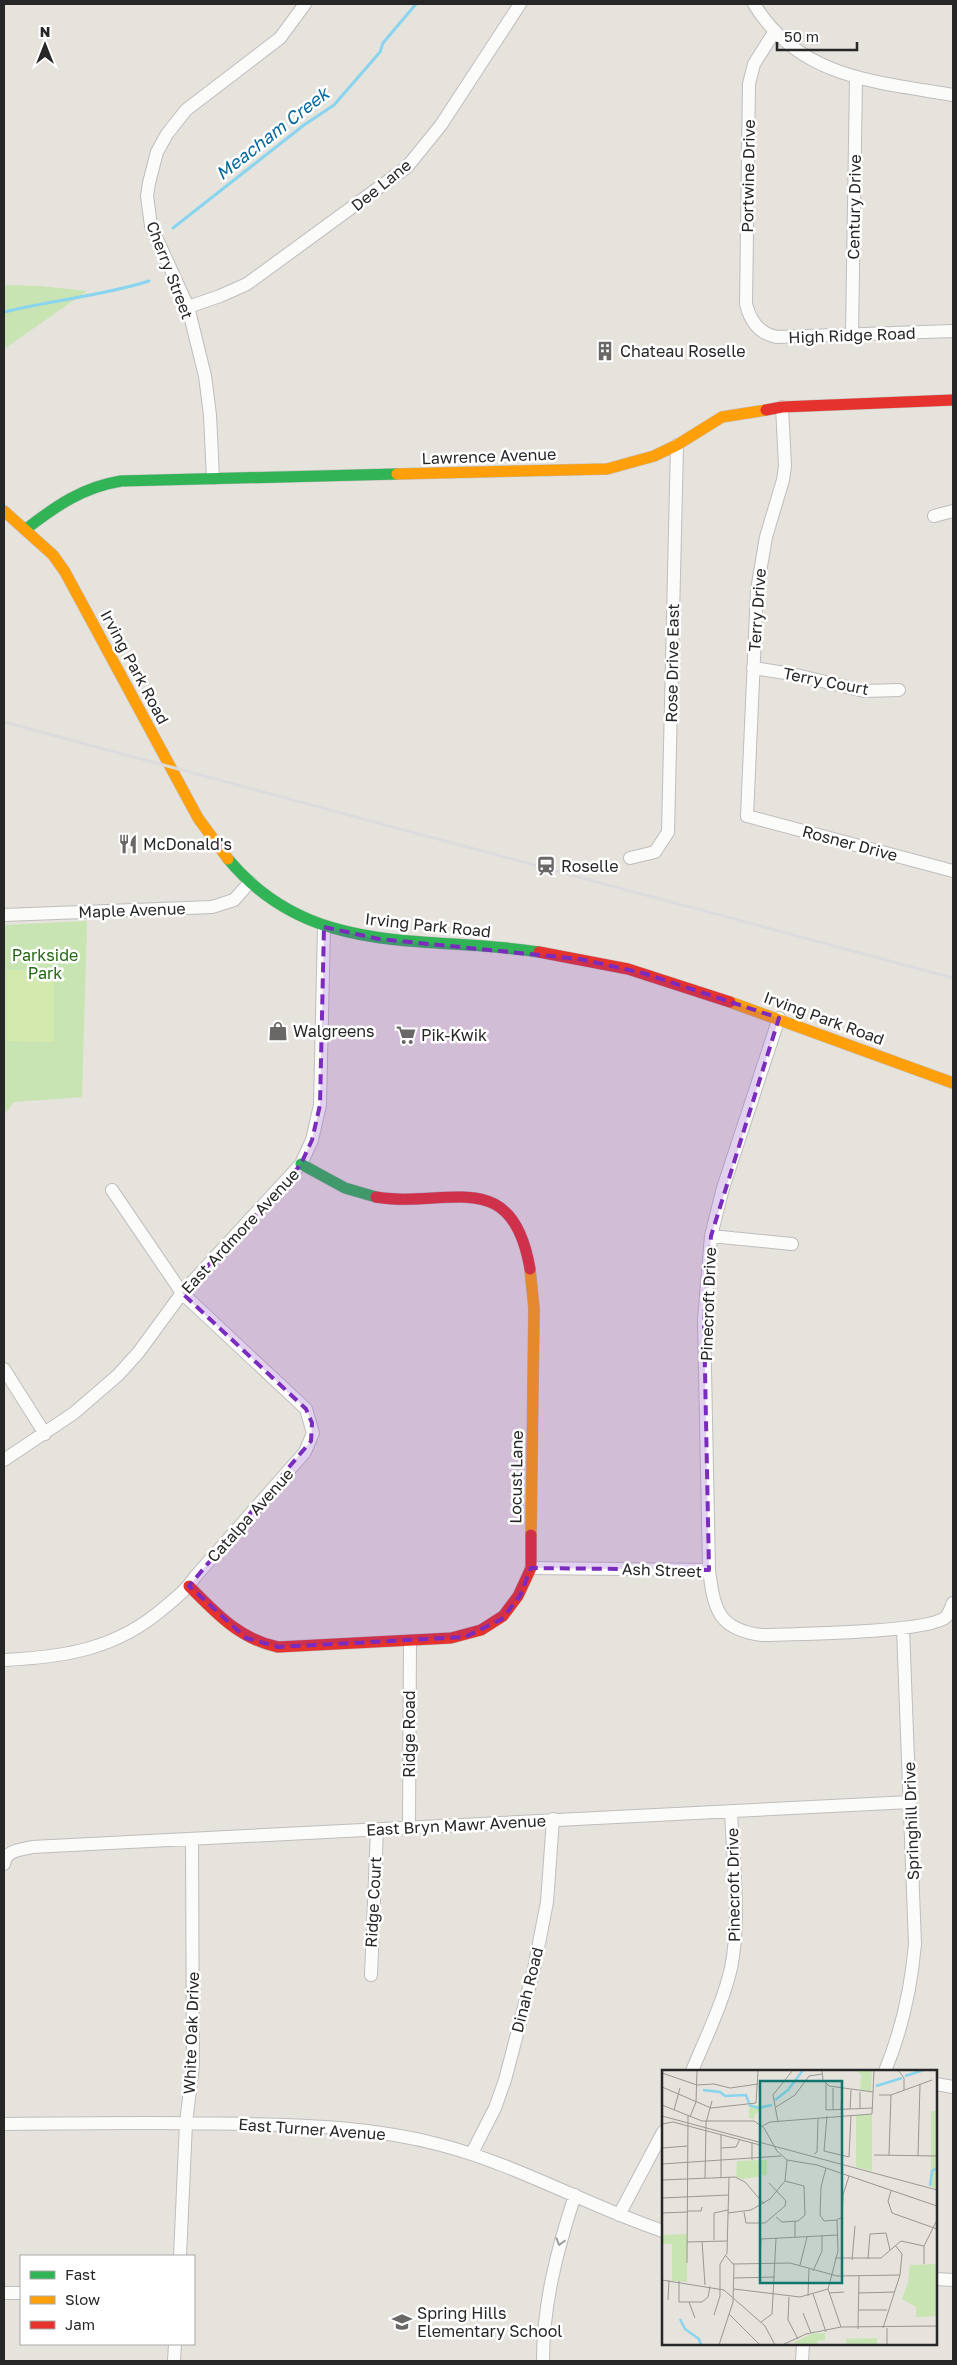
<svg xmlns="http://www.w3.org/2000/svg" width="957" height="2365" font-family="'Golos Text',sans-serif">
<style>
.green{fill:#c7e4b2}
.pitch{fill:#d3e9ae}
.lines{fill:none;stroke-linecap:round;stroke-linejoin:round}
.stream{stroke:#89d4ee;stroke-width:3}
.street-casing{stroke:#bfbebe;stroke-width:14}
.fast-casing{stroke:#bfbebe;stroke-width:12}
.slow-casing{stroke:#bfbebe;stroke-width:12}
.jam-casing{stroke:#bfbebe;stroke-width:12}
.street{stroke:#fbfbfa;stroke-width:12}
.fast{stroke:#30b455;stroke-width:11}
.slow{stroke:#ff9f0a;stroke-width:11}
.jam{stroke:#e5322d;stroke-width:11}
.rail{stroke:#dcdcde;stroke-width:3}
.oneway{stroke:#9c9c9b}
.marked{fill:#7b2cbf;fill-opacity:0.2;stroke:#7b2cbf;stroke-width:4;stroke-dasharray:10 6;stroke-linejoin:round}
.labels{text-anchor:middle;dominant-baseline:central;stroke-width:5;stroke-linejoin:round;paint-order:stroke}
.street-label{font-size:16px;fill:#272727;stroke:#fff}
.poi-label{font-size:16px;fill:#272727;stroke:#fff;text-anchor:start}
.park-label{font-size:16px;fill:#256714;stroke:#fff}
.water-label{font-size:18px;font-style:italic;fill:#04699e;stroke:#fff}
.inset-river{fill:none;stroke:#89d4ee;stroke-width:2.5}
.inset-road{fill:none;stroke:#9a9794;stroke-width:1}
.view{fill:#0f766e;fill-opacity:0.15;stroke:#0f766e;stroke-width:2.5}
.inset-edge{fill:none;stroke:#272727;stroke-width:2.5}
</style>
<rect width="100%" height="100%" fill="#e6e2dc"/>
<!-- green -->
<path class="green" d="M4,285L40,286L87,291L4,349Z
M87,921L82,1097L14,1102L4,1115V925Z"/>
<!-- pitch -->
<path class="pitch" d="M7,970H54V1042L7,1041Z"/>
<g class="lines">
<!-- stream -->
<path class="stream" d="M173,228L304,125L334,105L380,52L383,43L416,4
M4,312C52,300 102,296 149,281"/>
<defs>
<path id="street" d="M754,4C799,78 876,82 953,95
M775,31L754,64L749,84L746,304C750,320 759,334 777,337L953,331
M188,307L220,296L247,284L407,167L441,125L520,4
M852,335L856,79
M782,407L785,466L783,480L766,537L757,590L747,816L953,871
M213,478L210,415L205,376L188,307L151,226L147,196L149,183L157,152L167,134L186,110L280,38L305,4
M934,516L953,511
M753,668L792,674L864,691L899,690
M630,858L655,852L668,832L677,445
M4,915L212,907L234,900L250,882
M779,1018L723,1188L711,1236L704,1320L709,1570C714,1609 718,1630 762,1635C794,1634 928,1633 946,1617C949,1614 951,1607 953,1603
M711,1236L792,1244
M4,1369L45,1434
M4,1460L74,1413L118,1375L138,1353L182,1293L301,1164L312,1140L320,1105L324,927
M531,1568L709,1570
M4,1660C66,1657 117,1649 165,1607C177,1597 187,1589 195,1577L305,1452L313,1433L306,1409L182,1293L112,1190
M409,1827L410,1641
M4,1864C6,1850 20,1850 32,1847L910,1802
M371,1975L377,1829
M692,2071C706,2037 723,2003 731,1968C741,1919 733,1861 731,1811
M885,2071C902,2030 911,1989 915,1944L903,1628
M936,2084L953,2087
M4,2124C84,2123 165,2122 246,2124C311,2125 378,2128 441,2145C518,2165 588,2206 663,2231
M472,2153L495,2108L505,2080L534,1969L547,1902L553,1819
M619,2215L663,2132
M180,2256L186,2123L193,2065L192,1839
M936,2279L953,2280
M4,2293H21
M174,2361L175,2344
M543,2361C543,2304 557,2250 575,2195
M802,2361L803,2344"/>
<path id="fast" d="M26,529C56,506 83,487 121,481L397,474
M228,859C312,960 425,934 539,952
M301,1164L345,1188L376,1197"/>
<path id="slow" d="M397,474L607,469L654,456L677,445L722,417L766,410
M4,511L53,555L65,572L198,818L228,859
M730,1002L953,1083
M530,1269L534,1308L531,1535"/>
<path id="jam" d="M766,410L782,407L953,400
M539,952L628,969L730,1002
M376,1197C447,1209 512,1163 530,1269
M189,1586C216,1613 239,1639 278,1647L451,1638L481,1630L503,1616L518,1596L531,1568V1535"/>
</defs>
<!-- street casing -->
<use href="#street" class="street-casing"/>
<!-- fast casing -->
<use href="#fast" class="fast-casing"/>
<!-- slow casing -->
<use href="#slow" class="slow-casing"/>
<!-- jam casing -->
<use href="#jam" class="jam-casing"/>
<!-- street -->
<use href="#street" class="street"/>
<!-- fast -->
<use href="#fast" class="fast"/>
<!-- slow -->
<use href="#slow" class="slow"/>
<!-- jam -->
<use href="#jam" class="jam"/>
<!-- rail -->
<path class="rail" d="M4,722L953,978"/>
</g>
<!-- one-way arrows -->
<defs><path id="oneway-chevron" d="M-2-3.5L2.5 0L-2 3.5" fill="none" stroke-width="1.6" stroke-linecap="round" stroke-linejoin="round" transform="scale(1.25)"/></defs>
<use class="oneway" href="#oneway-chevron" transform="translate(560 2242) rotate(106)"/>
<!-- marked area -->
<path class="marked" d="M324,927L379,939L580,959L643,973L779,1018L711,1236L704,1320L709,1570L531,1568L520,1596L502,1619L465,1637L278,1647L246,1638L189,1586L311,1441L312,1423L306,1409L182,1293L284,1185L301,1164L312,1140L320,1105Z"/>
<!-- icons -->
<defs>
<symbol id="building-bare" viewBox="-9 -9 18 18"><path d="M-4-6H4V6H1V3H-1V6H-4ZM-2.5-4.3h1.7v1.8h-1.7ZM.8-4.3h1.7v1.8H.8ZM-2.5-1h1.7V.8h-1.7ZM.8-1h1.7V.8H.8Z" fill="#6a6866" stroke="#fff" stroke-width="2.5" paint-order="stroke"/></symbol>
<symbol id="restaurant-bare" viewBox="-9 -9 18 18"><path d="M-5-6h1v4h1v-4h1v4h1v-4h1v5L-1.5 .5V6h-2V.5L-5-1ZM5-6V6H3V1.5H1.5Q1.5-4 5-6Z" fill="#6a6866" stroke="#fff" stroke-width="2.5" paint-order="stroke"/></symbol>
<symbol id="station-bare" viewBox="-9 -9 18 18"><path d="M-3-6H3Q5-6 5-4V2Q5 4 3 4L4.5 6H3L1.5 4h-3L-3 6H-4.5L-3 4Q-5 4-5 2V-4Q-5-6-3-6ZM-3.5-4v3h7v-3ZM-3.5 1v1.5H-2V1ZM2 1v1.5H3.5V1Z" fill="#6a6866" stroke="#fff" stroke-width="2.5" paint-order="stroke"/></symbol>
<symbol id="shop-bare" viewBox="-9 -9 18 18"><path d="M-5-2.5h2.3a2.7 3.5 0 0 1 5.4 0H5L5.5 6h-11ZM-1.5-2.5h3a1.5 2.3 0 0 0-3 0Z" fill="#6a6866" stroke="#fff" stroke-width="2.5" paint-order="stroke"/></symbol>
<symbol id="supermarket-bare" viewBox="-9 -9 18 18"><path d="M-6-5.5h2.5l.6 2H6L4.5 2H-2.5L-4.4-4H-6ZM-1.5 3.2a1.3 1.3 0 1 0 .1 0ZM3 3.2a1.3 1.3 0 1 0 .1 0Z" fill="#6a6866" stroke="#fff" stroke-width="2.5" paint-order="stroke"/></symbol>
<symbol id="school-bare" viewBox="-9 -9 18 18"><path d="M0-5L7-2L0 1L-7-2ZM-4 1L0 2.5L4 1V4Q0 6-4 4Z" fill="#6a6866" stroke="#fff" stroke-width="2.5" paint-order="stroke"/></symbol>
</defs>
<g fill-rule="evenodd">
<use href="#building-bare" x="591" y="337" width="28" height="28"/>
<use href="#restaurant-bare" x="114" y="830" width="28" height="28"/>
<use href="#station-bare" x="532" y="852" width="28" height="28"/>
<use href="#shop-bare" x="264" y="1017" width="28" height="28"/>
<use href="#supermarket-bare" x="392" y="1021" width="28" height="28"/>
<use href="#school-bare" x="388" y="2308" width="28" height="28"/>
</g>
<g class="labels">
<!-- street labels -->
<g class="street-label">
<text transform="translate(748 176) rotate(-89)">Portwine Drive</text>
<text transform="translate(381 185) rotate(-39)">Dee Lane</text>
<text transform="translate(854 207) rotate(-89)">Century Drive</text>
<text transform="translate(170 270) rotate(69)">Cherry Street</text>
<text transform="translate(852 335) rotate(-2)">High Ridge Road</text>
<text transform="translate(489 456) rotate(-2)">Lawrence Avenue</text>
<text transform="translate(757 610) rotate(-86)">Terry Drive</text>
<text transform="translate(672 663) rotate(-89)">Rose Drive East</text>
<text transform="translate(135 667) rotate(62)">Irving Park Road</text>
<text transform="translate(826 681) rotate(11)">Terry Court</text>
<text transform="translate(850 843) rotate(15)">Rosner Drive</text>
<text transform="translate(132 910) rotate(-2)">Maple Avenue</text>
<text transform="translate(428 925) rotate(6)">Irving Park Road</text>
<text transform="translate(824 1018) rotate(20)">Irving Park Road</text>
<text transform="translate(240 1231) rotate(-47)">East Ardmore Avenue</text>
<text transform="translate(708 1304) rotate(-88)">Pinecroft Drive</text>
<text transform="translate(516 1477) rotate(-89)">Locust Lane</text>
<text transform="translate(250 1515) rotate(-48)">Catalpa Avenue</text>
<text transform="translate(662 1570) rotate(2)">Ash Street</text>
<text transform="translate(409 1734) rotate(-90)">Ridge Road</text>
<text transform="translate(911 1821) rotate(-92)">Springhill Drive</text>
<text transform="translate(456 1825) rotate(-3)">East Bryn Mawr Avenue</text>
<text transform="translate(733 1885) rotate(-91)">Pinecroft Drive</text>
<text transform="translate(373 1902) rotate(-87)">Ridge Court</text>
<text transform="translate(527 1990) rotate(-76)">Dinah Road</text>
<text transform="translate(191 2033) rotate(-88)">White Oak Drive</text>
<text transform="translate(312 2129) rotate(4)">East Turner Avenue</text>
</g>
<!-- poi labels -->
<g class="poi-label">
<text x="620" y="351">Chateau Roselle</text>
<text x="143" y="844">McDonald's</text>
<text x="561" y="866">Roselle</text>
<text x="293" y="1031">Walgreens</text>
<text x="421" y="1035">Pik-Kwik</text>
<text x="417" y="2313">Spring Hills<tspan x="417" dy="18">Elementary School</tspan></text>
</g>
<!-- park labels -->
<g class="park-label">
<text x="45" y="955">Parkside<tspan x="45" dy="18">Park</tspan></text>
</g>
<!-- water labels -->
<g class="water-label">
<text transform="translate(272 133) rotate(-38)">Meacham Creek</text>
</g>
</g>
<!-- overview -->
<g transform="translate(662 2070)">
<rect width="275" height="275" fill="#e6e2dc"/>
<path d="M194,0H210L209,21L198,20L199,5ZM87,34L89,35L105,36L93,44L92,49L87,48ZM269,41H275V119L269,117ZM194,45H210V101L194,97ZM105,90V105L81,109L74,107L75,91ZM25,164V212L10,211V174H0V165ZM275,194V246L254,247V237L240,229L246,213L248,195ZM163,263V270L155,271L156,275L131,273L149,264ZM215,268V275H185L184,269Z" fill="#c7e4b2"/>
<path class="inset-river" d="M243,6L262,0M214,16L240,8M41,20L58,22L63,26L84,25L87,33M113,30L126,20L141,0M87,35L96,38L110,35M268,116L270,101L275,98M18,249L23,259L37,269L39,275"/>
<path class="inset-road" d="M160,0L161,10L167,16L211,22M236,0L242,8V20M0,3L35,15L52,14L68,18L96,14M164,13V40L211,38M0,17L49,38M217,25H229L270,10M0,35L40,51H92L102,58L115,81L125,90L155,95L275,136M114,37L133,25L147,6L160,4M49,38L94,33L96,1M198,38V22M179,39L180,19M188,39L189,20M12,40L18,18M171,40V18M0,46L275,120M165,46L162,81L187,87L189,45M28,47L34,32L35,0M116,52L111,25L131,0M0,54L11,52L98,75M100,56L108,52L210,44L212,0M59,64V107M0,78L25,76M59,78L74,77L78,69M152,84L155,82L156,49M212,85L275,86M227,85L229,25M256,86L258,14M90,90V73M0,94L119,86M43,108L44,53L50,31M0,110L73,107L83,112L102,134M229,121L226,131L230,143L275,159M0,128L67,125M25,141H39L40,137M82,142L84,153H103L123,136L124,131L107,113M0,143L25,142M66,143L89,140L108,129L123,111L125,90M158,145L159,117L164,98M158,145L162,151L175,150M114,147L120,152L136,151L143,145L142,116L123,111M175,150L176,181L166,219L179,257M175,150L180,147L181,125L187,106M133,167V151M52,170V143L66,140M40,171L43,215M25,172L65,171M173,188H219L239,171L262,176M206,189L208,164L224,163L228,180M190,190L193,156M25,193L26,46M98,193L99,169L176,165M71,194L128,193L175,206L238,205M262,194V176L275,150M138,195L145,167M151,201L160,181V166M72,208L113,207M0,210L62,220L103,256L113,275M17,211V232H40L46,227L48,216M72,219L138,227L166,219M167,223L182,222M197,223L233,222M151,224L164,262M146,226L147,199M127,227L126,250L136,269M6,230L7,210M27,232L33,248M197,240H225M141,243L149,263M67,244L98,275M52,245L58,226V194L65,183L67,107M99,252L110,244L114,168M221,258L238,205L240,184L233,175M196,259L197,206M57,275L71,232L72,195L64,186M120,275L144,264L179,257L275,256M225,275V258"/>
<path class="view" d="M98,11H180V213H98Z"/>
<rect width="275" height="275" class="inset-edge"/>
</g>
<!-- border -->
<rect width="957" height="2365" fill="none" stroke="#272727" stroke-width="10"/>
<!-- legend -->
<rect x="20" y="2255" width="175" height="90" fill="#ffffff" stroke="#a9a9a9"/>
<rect x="30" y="2271" width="25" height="8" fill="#30b455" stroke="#a9a9a9"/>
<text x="65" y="2280" font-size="15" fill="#272727">Fast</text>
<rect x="30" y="2296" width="25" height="8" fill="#ff9f0a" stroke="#a9a9a9"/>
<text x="65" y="2305" font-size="15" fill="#272727">Slow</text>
<rect x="30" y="2321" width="25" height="8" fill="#e5322d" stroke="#a9a9a9"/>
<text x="65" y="2330" font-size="15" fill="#272727">Jam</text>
<!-- north arrow -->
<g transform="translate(45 45)" stroke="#ffffff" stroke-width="4" paint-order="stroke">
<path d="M0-4L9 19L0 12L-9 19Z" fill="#272727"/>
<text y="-8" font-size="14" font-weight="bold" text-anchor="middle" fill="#272727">N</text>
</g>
<!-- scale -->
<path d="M777 42v8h80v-8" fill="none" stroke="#272727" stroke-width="2.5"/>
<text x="784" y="42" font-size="15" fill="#272727" stroke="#ffffff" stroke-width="4" paint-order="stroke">50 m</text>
</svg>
